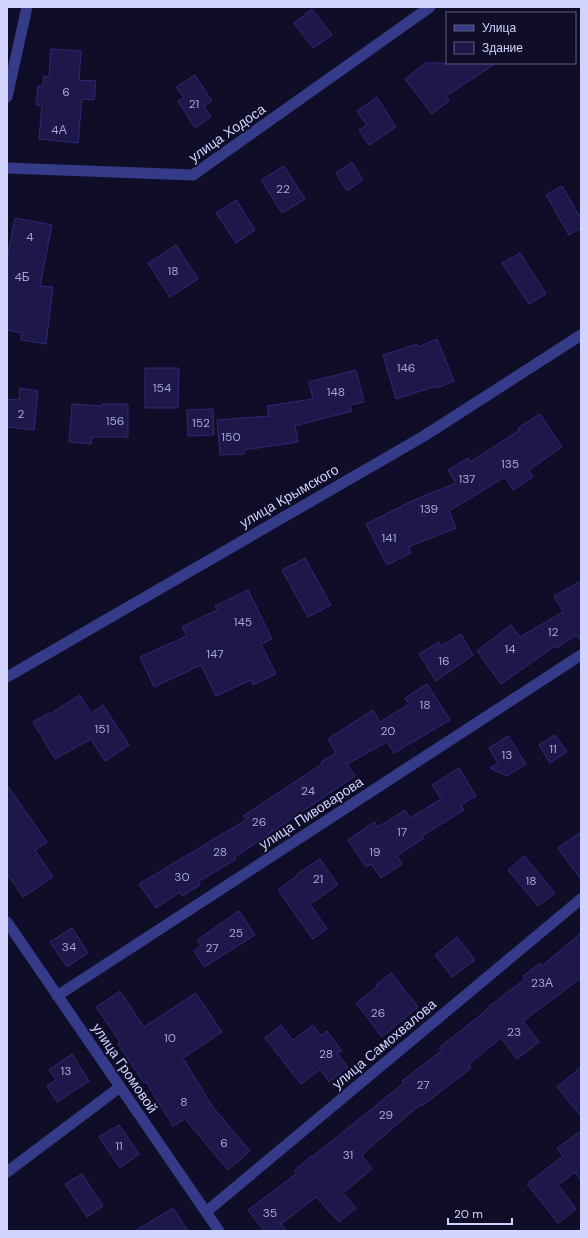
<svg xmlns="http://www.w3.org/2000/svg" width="588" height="1238" font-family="'DM Sans',sans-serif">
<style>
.building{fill:#1d1849;stroke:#2f2977}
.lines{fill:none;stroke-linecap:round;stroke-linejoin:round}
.minor{stroke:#353b89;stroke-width:11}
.labels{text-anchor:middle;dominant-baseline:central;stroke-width:4;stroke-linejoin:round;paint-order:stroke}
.number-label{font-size:12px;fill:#a6a4d2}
.street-label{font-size:14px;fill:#d3d3ff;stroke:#0f0d27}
</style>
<rect width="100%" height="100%" fill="#0f0d27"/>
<!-- building -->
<path class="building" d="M312,9L332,35L313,48L294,23Z
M51,49L81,51L79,80L96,81L94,100L82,99L78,143L39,139L42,105H36L38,86H43L44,76L49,77Z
M426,63H496L446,96L449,101L432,114L405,79Z
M195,75L212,101L204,106L211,117L195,128L178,101L184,98L176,87Z
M377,97L396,127L369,145L359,130L367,125L357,111Z
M352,162L363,180L347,191L336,173Z
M284,166L305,199L282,213L261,180Z
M562,186L581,219V228L569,235L546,195Z
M236,200L255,230L236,243L216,213Z
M15,218L52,225L40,286L53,287L46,344L21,340L22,333L7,330V258Z
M176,245L198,279L170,297L148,263Z
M520,253L546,294L529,304L502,263Z
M437,339L454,381L437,388L436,386L396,399L383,355L417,344L418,347Z
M145,368H179L178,408H145Z
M356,370L364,402L350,405L352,411L295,426L298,442L244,450V454L220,455L217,420L269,416L267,406L313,399L309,382Z
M20,388L38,391L34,430L7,427V399L19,400Z
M72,404L102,406V404H128V437H92L91,444L69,442Z
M213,409L214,435L188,436L187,410Z
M540,414L562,447L529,470L533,477L513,490L505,477L449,511L456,528L408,547L411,553L387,565L366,524L412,501L456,483L448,470L468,458L470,462L520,430L518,428Z
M305,558L331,605L308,617L282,570Z
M581,581V642L577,635L556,648L555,646L501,684L477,651L511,625L520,637L563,612L554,596Z
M248,590L272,639L261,644L276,674L253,685L251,680L216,696L201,665L154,687L140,657L187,636L182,627L217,610L215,606Z
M461,634L473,655L436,681L419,654L439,642L441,646Z
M427,684L450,720L394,753L387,742L347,764L355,776L235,857L236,859L198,882L200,885L182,896L180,892L156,908L139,884L246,820L243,816L322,764L321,762L336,753L328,739L373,710L380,722L409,704L405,698Z
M80,695L91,713L103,705L129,745L105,761L91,739L55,759L33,722L49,713L50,714Z
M555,735L567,752L550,763L539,745Z
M508,736L526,764L507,776L490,768L498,763L489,748Z
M459,768L476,796L461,805L464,810L422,836L424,838L397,856L402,864L381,878L371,864L366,867L348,840L374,822L378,827L405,810L410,818L441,799L432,785Z
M7,785L47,842L35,850L53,877L23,897L7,874Z
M581,832V880L558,848Z
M524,856L555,893L538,906L508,870Z
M320,859L338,885L310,904L327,929L313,939L278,890L298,875L297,874Z
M239,911L255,935L204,967L194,951L201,946L197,940Z
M72,928L88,953L67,967L50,942Z
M581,933V978L523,1021L539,1042L517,1059L501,1038L469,1064L471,1068L422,1106L421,1104L367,1150L362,1156L372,1169L343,1193L356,1208L339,1222L316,1197L281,1224L287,1231H264L248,1210L296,1174L294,1171L311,1156L312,1157L404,1083L402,1081L441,1051L439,1048L488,1009L487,1008L525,979L523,976L540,963L542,966Z
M457,937L475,960L452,977L435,955Z
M391,973L418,1007L382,1037L356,1003L378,986L376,985Z
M120,991L144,1027L196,993L222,1032L183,1058L212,1106L250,1151L228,1170L185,1119L173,1126L146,1082L144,1083L118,1044L120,1042L96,1007Z
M281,1025L293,1040L313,1025L321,1036L327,1031L342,1051L336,1052L348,1067L329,1082L320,1069L301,1084L265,1038Z
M72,1054L89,1081L57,1102L47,1086L56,1080L49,1070Z
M581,1067V1116L557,1087Z
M119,1125L139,1154L120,1168L99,1137Z
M581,1131V1181L575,1172L558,1185L576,1209L558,1223L527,1184L563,1156L557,1148Z
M82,1174L103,1206L87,1217L65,1184Z
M173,1208L188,1231H135Z"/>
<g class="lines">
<!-- minor -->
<path class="minor" d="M7,97L27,7
M7,168L193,175L430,7
M7,677L424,436L581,335
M7,922L219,1231
M57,996L581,655
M7,1172L120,1087
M206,1212L581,899"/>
</g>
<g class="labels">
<!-- number labels -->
<g class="number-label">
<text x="66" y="92">6</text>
<text x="194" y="104">21</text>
<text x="59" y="130">4А</text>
<text x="283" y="189">22</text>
<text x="30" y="237">4</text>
<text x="173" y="271">18</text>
<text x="22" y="277">4Б</text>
<text x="406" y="368">146</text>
<text x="162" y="388">154</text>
<text x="336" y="392">148</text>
<text x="21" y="414">2</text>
<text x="115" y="421">156</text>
<text x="201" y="423">152</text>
<text x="231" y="437">150</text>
<text x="510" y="464">135</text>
<text x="467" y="479">137</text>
<text x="429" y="509">139</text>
<text x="389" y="538">141</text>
<text x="243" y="622">145</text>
<text x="553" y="632">12</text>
<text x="510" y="649">14</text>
<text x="215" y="654">147</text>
<text x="444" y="661">16</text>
<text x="425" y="705">18</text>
<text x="102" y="729">151</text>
<text x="388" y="731">20</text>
<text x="553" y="749">11</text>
<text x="507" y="755">13</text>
<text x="308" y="791">24</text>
<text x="259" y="822">26</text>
<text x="402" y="832">17</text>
<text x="220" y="852">28</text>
<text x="375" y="852">19</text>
<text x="182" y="877">30</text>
<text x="318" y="879">21</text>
<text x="531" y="881">18</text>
<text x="236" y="933">25</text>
<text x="69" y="947">34</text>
<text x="212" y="948">27</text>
<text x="542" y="983">23А</text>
<text x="378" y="1013">26</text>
<text x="514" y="1032">23</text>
<text x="170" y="1038">10</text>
<text x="326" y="1054">28</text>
<text x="66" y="1071">13</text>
<text x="423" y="1085">27</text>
<text x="184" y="1102">8</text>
<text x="386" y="1115">29</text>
<text x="224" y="1143">6</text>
<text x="119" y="1146">11</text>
<text x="348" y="1155">31</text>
<text x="270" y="1213">35</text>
</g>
<!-- street labels -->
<g class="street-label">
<text transform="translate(227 133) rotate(-35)">улица Ходоса</text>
<text transform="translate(289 496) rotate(-30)">улица Крымского</text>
<text transform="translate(311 813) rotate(-33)">улица Пивоварова</text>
<text transform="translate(384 1044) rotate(-40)">улица Самохвалова</text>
<text transform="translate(125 1068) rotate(56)">улица Громовой</text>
</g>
</g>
<!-- border -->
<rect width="588" height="1238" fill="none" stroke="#d3d3ff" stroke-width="16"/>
<!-- legend -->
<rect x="446" y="12" width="130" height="52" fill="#0f0d27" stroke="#5d5c7d"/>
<rect x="454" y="25" width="20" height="6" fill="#353b89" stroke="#5d5c7d"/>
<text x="482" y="32" font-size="12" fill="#d3d3ff">Улица</text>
<rect x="454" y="42" width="20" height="12" fill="#1d1849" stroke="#5d5c7d"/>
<text x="482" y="52" font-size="12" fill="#d3d3ff">Здание</text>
<!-- scale -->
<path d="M448 1218v6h64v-6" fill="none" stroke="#d3d3ff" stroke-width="2"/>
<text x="454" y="1218" font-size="12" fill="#d3d3ff" stroke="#0f0d27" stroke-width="3" paint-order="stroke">20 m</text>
</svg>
